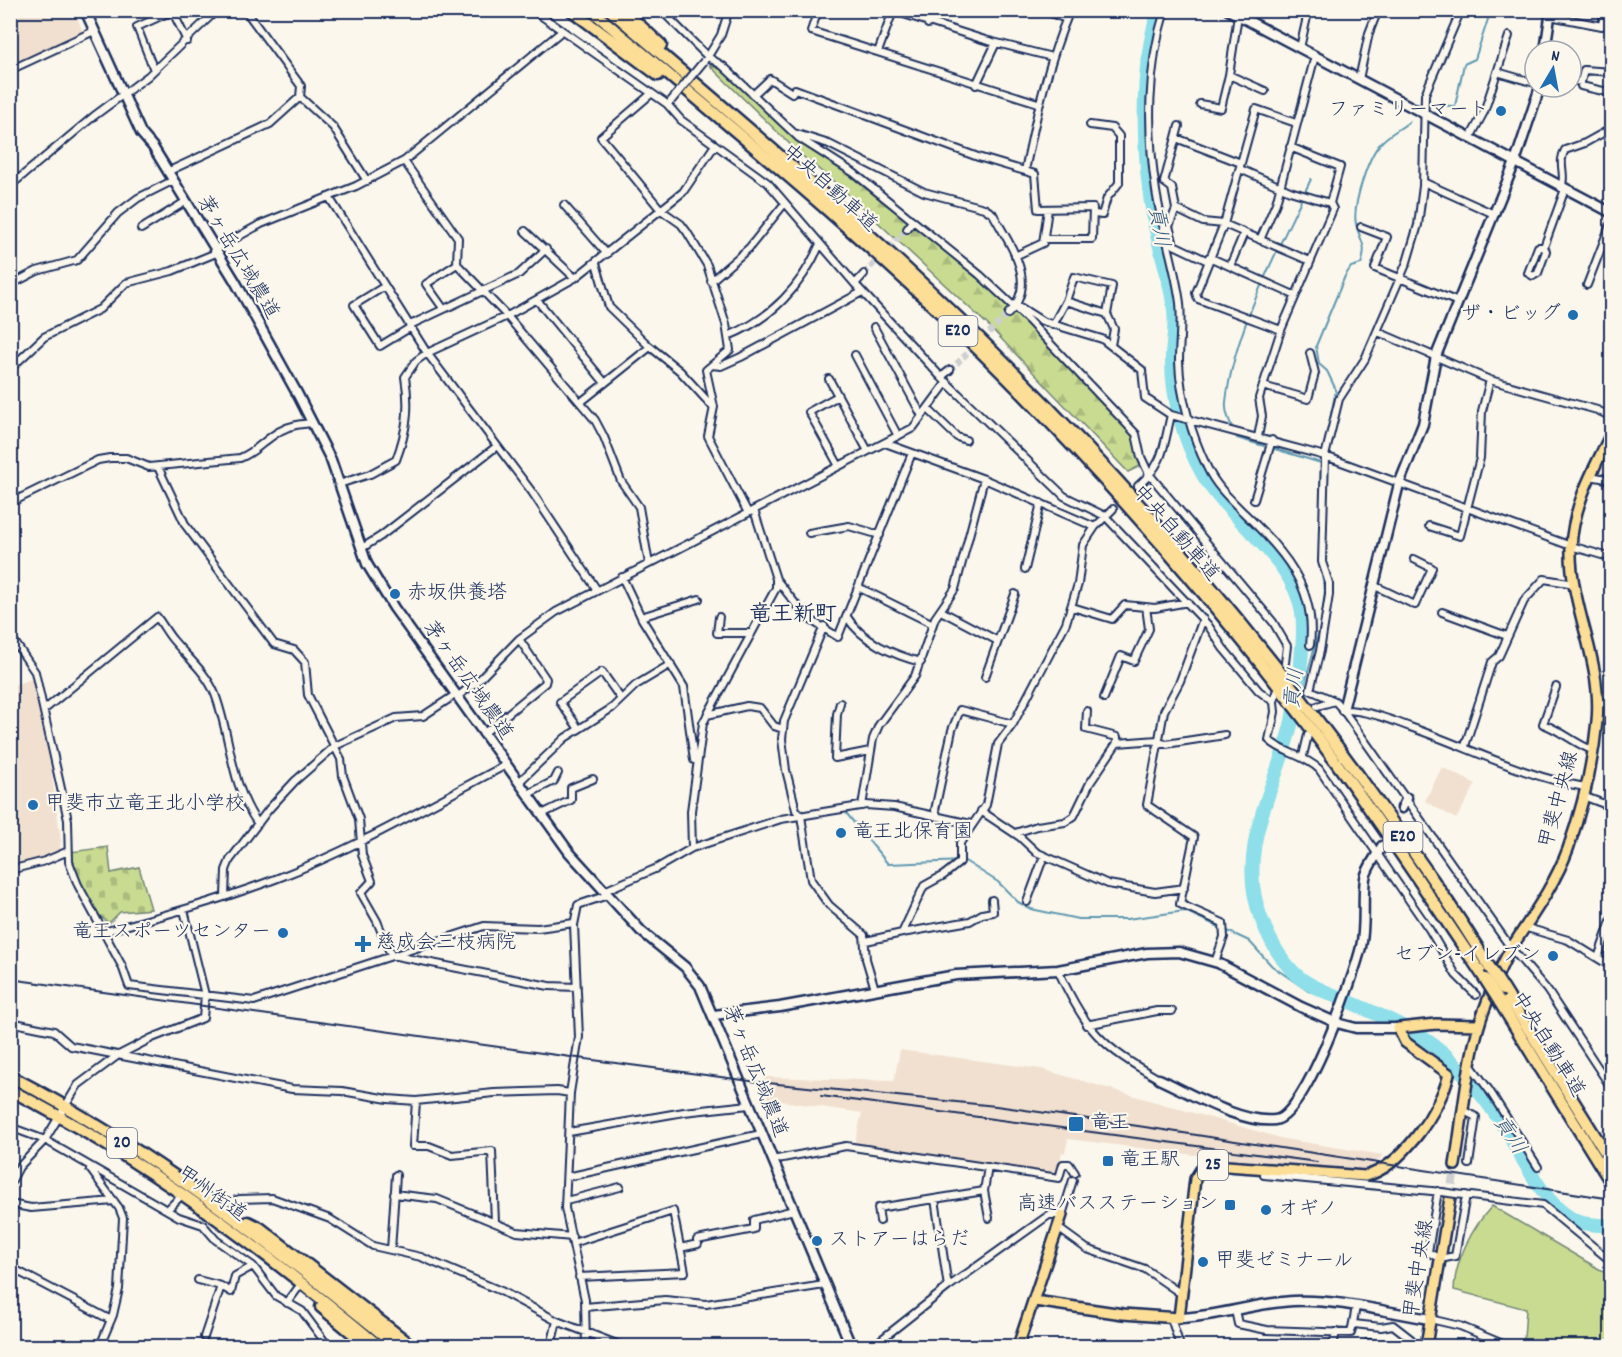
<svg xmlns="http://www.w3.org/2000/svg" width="1622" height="1357" font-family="Dekko,'Klee One',sans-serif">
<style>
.built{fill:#f1e0cf}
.green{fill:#c8db90;stroke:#728577;stroke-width:1.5}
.forest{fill:url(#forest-firs);stroke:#728577;stroke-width:1.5}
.cemetery{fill:url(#cemetery-stones);stroke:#728577;stroke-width:1.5}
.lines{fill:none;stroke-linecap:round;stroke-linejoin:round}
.stream{stroke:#6099b2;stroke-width:2}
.river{stroke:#8edfea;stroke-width:14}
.street-tunnel{stroke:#cecfd0;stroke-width:6;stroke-dasharray:6 3;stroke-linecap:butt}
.secondary-tunnel{stroke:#cecfd0;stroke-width:8;stroke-dasharray:8 4;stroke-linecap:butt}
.primary-tunnel{stroke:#cecfd0;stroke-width:9;stroke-dasharray:9 4.5;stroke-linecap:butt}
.street-casing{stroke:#1b2f5e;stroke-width:10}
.secondary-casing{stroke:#1b2f5e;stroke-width:13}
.primary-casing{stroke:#1b2f5e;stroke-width:14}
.highway-casing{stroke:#1b2f5e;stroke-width:15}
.street{stroke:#fbf7ec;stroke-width:6}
.secondary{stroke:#fbf7ec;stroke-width:8}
.primary{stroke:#fcde96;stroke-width:9}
.highway{stroke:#fcde96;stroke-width:10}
.rail{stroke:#1b2f5e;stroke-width:2}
.street-bridge-casing{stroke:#1b2f5e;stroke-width:10;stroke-linecap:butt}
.highway-bridge-casing{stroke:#1b2f5e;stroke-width:15;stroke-linecap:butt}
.street-bridge{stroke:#fbf7ec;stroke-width:6}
.highway-bridge{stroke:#fcde96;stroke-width:10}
.poi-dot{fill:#1f6fb2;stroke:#fbf7ec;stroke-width:2}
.labels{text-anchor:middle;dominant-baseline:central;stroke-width:4.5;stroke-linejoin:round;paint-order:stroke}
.shield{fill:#fbf7ec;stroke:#5e6b89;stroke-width:1.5}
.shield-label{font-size:18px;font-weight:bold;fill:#1b2f5e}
.poi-label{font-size:20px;fill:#1b2f5e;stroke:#fbf7ec;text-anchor:start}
.street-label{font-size:20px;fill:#1b2f5e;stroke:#fbf7ec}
.water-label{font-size:21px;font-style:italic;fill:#385b81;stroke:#fbf7ec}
.quarter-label{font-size:22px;font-weight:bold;fill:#1b2f5e;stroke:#fbf7ec}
</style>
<defs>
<pattern id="forest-firs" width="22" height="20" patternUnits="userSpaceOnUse" patternTransform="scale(1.5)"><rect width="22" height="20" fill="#c8db90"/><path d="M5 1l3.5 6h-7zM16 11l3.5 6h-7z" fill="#abbc7f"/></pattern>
<pattern id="cemetery-stones" width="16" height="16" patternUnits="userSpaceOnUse" patternTransform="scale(1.5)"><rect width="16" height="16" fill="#c8db90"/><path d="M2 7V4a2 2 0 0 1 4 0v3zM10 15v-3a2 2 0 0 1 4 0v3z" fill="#abbc7f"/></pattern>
</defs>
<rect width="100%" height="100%" fill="#fbf7ec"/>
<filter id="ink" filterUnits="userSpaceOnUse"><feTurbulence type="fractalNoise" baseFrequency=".0167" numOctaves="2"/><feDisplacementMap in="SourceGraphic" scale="12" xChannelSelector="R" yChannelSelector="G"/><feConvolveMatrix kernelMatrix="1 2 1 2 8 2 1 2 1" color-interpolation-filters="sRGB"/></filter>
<g filter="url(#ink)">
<!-- built -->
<path class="built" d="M10,11H75L83,33L11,67Z
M32,679L51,769L61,841L59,852L50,857L11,867L10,686Z
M1442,767L1476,784L1456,819L1425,801Z
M900,1050L1041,1069L1284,1139L1383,1155L1369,1171L1243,1161L1068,1139L1065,1153L1062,1152L1057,1175L855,1143L862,1113L761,1098L763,1077L894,1081Z"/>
<!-- green -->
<path class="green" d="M1492,1206L1611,1276V1334L1608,1346H1534L1524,1339L1526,1309L1454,1290C1455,1260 1472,1228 1492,1206Z"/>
<!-- forest -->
<path class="forest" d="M709,65L724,70L797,141L849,175L962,264L1031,326L1127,429L1133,437L1140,466L1128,472L990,327L838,185L800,154Z"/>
<!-- cemetery -->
<path class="cemetery" d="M108,847L111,873L139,867L151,909L120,912L109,923C86,909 79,876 70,852Z"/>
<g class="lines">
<!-- stream -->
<path class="stream" d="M1428,105L1455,106L1464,64L1475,59L1491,10
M1233,429C1229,420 1225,412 1226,402C1234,329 1280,246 1311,179
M1235,434L1237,438L1264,446
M1275,449L1321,463
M1320,517L1321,463L1336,390L1327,371L1319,364L1316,346L1345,276L1351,267L1361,264C1368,244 1360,242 1356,224C1352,206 1368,157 1380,144C1388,134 1401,129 1410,121
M1302,693L1321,624L1325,590L1319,562
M1292,721L1295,713
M847,814L888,864L965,861L998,882L1018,902L1031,909L1078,919H1127L1185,911L1249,941L1272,966L1308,991L1348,1002"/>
<!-- river -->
<path class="river" d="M1159,10C1138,71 1143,164 1155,226C1161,255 1171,282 1174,311C1176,326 1173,340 1172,355C1171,395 1183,439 1202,473C1227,519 1294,557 1302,613C1306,638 1297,696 1292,721C1277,788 1234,848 1261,918C1269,939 1282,963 1300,978C1311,987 1326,992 1339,997C1377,1015 1422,1030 1452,1061C1470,1080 1488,1102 1502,1124C1522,1154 1545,1213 1583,1223C1591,1225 1602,1225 1612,1226"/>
<!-- street-tunnel -->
<path class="street-tunnel" d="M864,274L907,229
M950,370L1008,314"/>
<!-- secondary-tunnel -->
<path class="secondary-tunnel" d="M1382,846L1402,808"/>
<!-- primary-tunnel -->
<path class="primary-tunnel" d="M1450,1198L1455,1165"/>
<defs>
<path id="street" d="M172,10L187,41
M533,10L667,104L681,120L768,183L855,284L941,377L1064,496L1105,516L1208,625L1223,648L1259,691L1274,702L1275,712L1269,740C1282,753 1303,754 1319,769L1429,929L1456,975L1476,995
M661,10L708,57L723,66L799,138L854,173L980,275L1028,320L1136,434L1141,457L1149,474L1273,622L1287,646L1285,663
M818,10L811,31L1038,103
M891,10L985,40L1052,57
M1043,10L1066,19
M1165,10C1147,67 1147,133 1156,191C1162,229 1175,265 1180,303C1182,322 1179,342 1179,362C1180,396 1192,436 1207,467C1215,485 1230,499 1244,513C1283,550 1317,588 1310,645
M1550,16L1602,26L1604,12
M928,24L933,10
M1300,48L1307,17L1312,10
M878,52L893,11
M707,58L721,35L729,10
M10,70L94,31
M154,70L137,27L172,11
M1497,72L1535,83
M1229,75L1265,91
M1359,79L1369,33L1378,10
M1571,80L1581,82V86L1612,93
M1581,82L1584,70L1612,72
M976,85L996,43
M651,94L601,137L661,210L681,224L687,232L707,265L726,324L730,350L706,370L714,407L708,436L748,513
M753,95L770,79L792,93L795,89L978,157L1035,174L1038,209L1093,208L1092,239H1044
M300,97L333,127L367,181
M1200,104L1221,108L1229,75L1238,15
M1090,125L1112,128L1119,136V183L1107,198L1102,215L1095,214
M794,133L829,144L924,192L984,208L993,214C1009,244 1040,283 1008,314
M1176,138L1241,163
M1470,138L1484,112L1509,36
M1290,147L1340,167L1330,203
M404,161L458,238L457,264L507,316L595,420L604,437L621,481L639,507L649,564
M1240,169L1290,191L1330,203L1333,209L1281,330L1259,398L1262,416L1258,437
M1025,171C1036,116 1048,63 1070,10
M167,172L270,124L300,97L301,86L245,10
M1423,182L1494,214
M10,186L94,116L148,76L217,10
M1561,188C1567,175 1557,163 1565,150L1585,143L1612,128
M329,197L427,353L532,492L597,590
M564,205L607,254
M1176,209L1172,188L1164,182L1179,126
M1361,227L1387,237L1375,268L1458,302
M141,229L185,202
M907,229L913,221
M525,231L575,278
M1260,240L1276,203L1315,56
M1544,247H1538L1528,273L1533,276L1538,273L1546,251L1544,247L1565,189
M214,250L261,224L356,186L404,161L562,31
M1015,256L1043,243L1048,209
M1209,257L1294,295
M1208,261L1174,245L1169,226L1176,209L1203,222L1224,224L1310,261
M596,263L609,307L648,345L680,371L713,407
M1230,266L1244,233
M711,281L749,248L785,203
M855,284L864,274
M10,285L37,271L77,260L118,213L138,198L172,181
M1587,285L1612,220
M385,286L354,305L380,346L411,327
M537,300L605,383
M1066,301L1107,314
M1015,304L1042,321L1102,339L1142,370L1145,398L1171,415L1325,456L1571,546L1612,558
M443,308L426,284L457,264
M410,325L519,274L546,249
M1053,325L1066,301L1074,277L1112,286L1107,314L1114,329L1111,345
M874,327L922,416
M1281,330L1198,299L1196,293L1224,224L1256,109L1296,123
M1378,332L1490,380L1597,410L1612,417
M728,336C771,319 802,286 820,244
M855,355L898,436
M712,365L721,366L741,357L862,292
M10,369L44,337L100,309L126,283L172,271L216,253
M941,377L950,370
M829,379L868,451
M1263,386L1308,399L1315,373L1310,353
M838,396L809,412L839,466
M581,402L650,347
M928,409L957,437L966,440
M885,443L984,479L1095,527
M158,467L186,526L274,644L294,650L305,662L308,695L341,759L343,776L359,819L362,855L372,881L361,893L377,921L391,955L549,986L577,987
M1590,476L1612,480
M339,484L370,474L396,460C407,431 410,407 405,377L416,361L427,353L507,316L575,278L683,192L715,145
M1138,486C1165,462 1163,448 1171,415
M1254,500L1272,440
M10,503L98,460L110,458H126L149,467L240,458C256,452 265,439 280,431C290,425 301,424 313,423
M1429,526L1460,536L1480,458L1482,411L1490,380
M809,533L849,526L880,535
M362,548L381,536L497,446
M1025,569L1041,503
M622,577L642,619L684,687L694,760
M776,579L806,617L838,637L912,453
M1375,586L1415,605L1432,568L1414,559
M858,587L933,624
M1072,607L1112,619L1125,605L1155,608L1188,602
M941,611L998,641
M1442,612L1507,636
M641,617L699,599
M719,617L717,633H751
M847,617C862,641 893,655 921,662
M1203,619L1180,681L1164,711L1147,805L1194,837L1180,904L1223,923L1224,937L1215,962
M824,626L784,721L782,739L786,770L796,810L801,816L811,880L829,905L864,935L866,959L875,989
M10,635L35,672L68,820L69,862L78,885L122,966L129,986L254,1001L484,926L538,928L574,923
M985,677L1015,594
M1556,687L1543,724C1562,731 1574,743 1592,750
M457,697L480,679L519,639L556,612L913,428L947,382
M1104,698L1121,656L1134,661L1149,629L1146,607
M1335,701L1310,690L1320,651L1329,595V583L1322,562L1325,456L1339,399L1365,359L1407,262L1418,225L1423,186L1425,94L1461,10
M1274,702L1276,692
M840,703L837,714L835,758L870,751
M1598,705L1612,700
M1317,706L1335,701L1343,710L1511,948L1547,990L1612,1089
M44,710L157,617C163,625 167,633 173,640C188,658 206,672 215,694C232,740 229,782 258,824
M1343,710C1366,710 1389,719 1410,727C1468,747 1524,777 1585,787
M1087,711L1086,729L1117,737V743
M707,715L747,706L760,708L774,726L783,729
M579,729L560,702L602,672L621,699
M483,734L545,683L546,679L519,639
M1157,742L1166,744L1225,735
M1465,746L1492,662L1499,656L1524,601L1544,579L1575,584
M1303,756L1308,735
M519,782L565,738L612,708L636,685L671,664
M528,794L554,781L558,773
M1583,796L1612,807
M862,806L873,739L879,725L915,676L935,618L955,589L984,479
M981,811L1020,837L1036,852L1108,884L1155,892L1184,888
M542,814L571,800V788L593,779
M938,817L935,810L952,730L960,710L1013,724
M1015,833L1037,826L1065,822L1074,816L1090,783L1117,743L1158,740
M692,848L691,811L703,723L776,588V579L754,510
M10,870L45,861L66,852
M604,891L657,868L692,848L781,819L866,805L894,807L971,824
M225,896L226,870L230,860L269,809L295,781L335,746L396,718L423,716L455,695
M1027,902L1044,856
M1527,928L1568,940L1612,967
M103,932C162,916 221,900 278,878C357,848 431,804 506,765
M902,933L970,921L982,914L993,912L992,900
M866,941L902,933L924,886L944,875L960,862V843L986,805L998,744L1013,724L1066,623L1078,584L1083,545L1095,527L1113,509
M1598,958L1612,918
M1058,970C1085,1030 1102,1047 1159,1079
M10,1022L54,1031L71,1046L292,1089L342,1091L388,1099L416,1101L494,1093L557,1091L570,1093
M1086,1025L1157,1011H1172
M1472,1067L1489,1090L1538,1167
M416,1101L413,1146H429L452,1155L492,1151L495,1222
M1464,1111L1476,1117L1469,1164
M10,1127L45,1140L179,1217L203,1225L216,1240L253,1266L276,1296L302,1311L328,1346
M569,1132L684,1112L749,1105
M772,1160L846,1146L1059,1178L1063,1164H1069L1075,1173
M90,1169L119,1208L123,1218L119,1289L113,1315L100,1346
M1264,1169V1175L1442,1192
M567,1177L761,1134
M10,1184L19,1167L45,1140L78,1085L117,1056L152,1038L203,1018L205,995L184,910
M984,1191L989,1218
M1438,1191L1428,1252L1440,1259L1455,1256L1466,1195
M394,1194L437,1199L517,1232L572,1237
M1463,1195L1543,1205L1612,1262
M935,1199L948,1287
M566,1201L620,1187
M10,1204L31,1208L114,1201
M218,1205L240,1199L272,1198L330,1219L373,1246L421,1257L501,1291L557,1321L622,1346
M167,1210L182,1195
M880,1221L878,1208L984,1191L988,1167
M1058,1228L1087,1249L1145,1269L1180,1293
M573,1243L673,1211L685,1272L579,1277
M680,1248L698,1244L697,1240L754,1229V1220L794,1210
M391,1250L396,1175
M10,1267L111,1320
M198,1280L221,1286
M287,1303L298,1288
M585,1307L665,1300L706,1304L824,1285
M1235,1310L1238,1324L1267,1330L1351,1333L1356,1307
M1171,1318L1180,1346
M1430,1319L1460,1326L1508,1346
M1354,1324L1381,1327L1393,1325L1411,1339L1407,1346
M204,1337L221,1286L231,1292L235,1276L253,1266
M551,1346L557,1321
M586,1346L585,1300L565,1208L570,1093L579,1037L574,925L578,905L608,895
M873,1346L948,1287L1049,1215H1062L1073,1180
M1333,1346L1336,1332
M1368,1346V1343L1407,1346"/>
<path id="secondary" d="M85,10L141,133L153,147L235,281L298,395L331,460L367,564L394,608L569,852L641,931L685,967L700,986L851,1346
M1228,10L1612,213
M1545,51L1551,10
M1343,710L1399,484L1423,424L1436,356L1515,162L1540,87
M1402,808L1407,798
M714,1015L780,1007L956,975L1058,970L1147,953L1179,952L1218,963L1301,1007L1337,1023L1356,1028H1399
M1159,1079C1190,1093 1241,1124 1275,1120C1305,1117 1354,976 1361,947C1366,925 1362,901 1365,878C1367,868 1377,855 1382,846
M1179,1318C1218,1317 1254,1303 1293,1301C1338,1299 1386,1312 1430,1319"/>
<path id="primary" d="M1399,1028L1436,1024L1479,1025
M1455,1165C1463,1117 1468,1049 1486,1005C1493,986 1501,964 1512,947C1532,916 1555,884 1568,849C1582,809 1593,763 1597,721C1603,660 1569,606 1571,547C1573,505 1594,468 1612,432
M1035,1301L1123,1314L1179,1318L1195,1179L1202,1168L1213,1165L1365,1176C1401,1168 1441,1109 1449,1074L1405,1042L1398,1028
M1018,1346L1062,1215
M1426,1346L1450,1198"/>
<path id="highway" d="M571,10L658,75
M591,10C737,132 886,254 1019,390C1137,511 1247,639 1346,776C1394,842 1439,910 1485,979
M610,10C706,93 804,174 897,260C1073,422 1233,600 1372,794C1413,851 1454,908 1490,968
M623,10L661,45
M1504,990L1612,1163
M1499,1001L1612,1184
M10,1076C150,1149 276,1247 397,1346
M10,1090C143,1158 265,1251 379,1346
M248,1222L260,1228L412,1346
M321,1307L368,1346"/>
</defs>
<!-- street casing -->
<use href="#street" class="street-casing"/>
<!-- secondary casing -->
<use href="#secondary" class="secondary-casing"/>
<!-- primary casing -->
<use href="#primary" class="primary-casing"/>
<!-- highway casing -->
<use href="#highway" class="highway-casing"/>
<!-- street -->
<use href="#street" class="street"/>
<!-- secondary -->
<use href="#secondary" class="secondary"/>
<!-- primary -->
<use href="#primary" class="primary"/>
<!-- highway -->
<use href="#highway" class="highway"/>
<!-- rail -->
<path class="rail" d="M10,979L578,1058L758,1082L996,1106L1138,1126L1612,1199
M821,1096L1317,1162"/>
<defs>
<path id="street-bridge" d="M671,101L704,61
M1442,1192L1463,1195"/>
<path id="highway-bridge" d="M1490,968L1504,990
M1485,979L1499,1001"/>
</defs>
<!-- street-bridge casing -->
<use href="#street-bridge" class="street-bridge-casing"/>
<!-- highway-bridge casing -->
<use href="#highway-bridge" class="highway-bridge-casing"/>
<!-- street-bridge -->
<use href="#street-bridge" class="street-bridge"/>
<!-- highway-bridge -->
<use href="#highway-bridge" class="highway-bridge"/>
</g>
</g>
<!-- markers -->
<g class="poi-dot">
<circle cx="1501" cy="111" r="6"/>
<circle cx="1573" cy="315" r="6"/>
<circle cx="395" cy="594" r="6"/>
<circle cx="33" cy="805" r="6"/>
<circle cx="841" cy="833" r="6"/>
<circle cx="283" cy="933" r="6"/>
<path d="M360 935h6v6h6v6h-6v6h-6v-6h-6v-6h6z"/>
<circle cx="1553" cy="956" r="6"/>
<rect x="1068" y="1116" width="16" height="16" rx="3"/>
<rect x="1102" y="1155" width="12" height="12" rx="3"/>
<rect x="1224" y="1199" width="12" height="12" rx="3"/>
<circle cx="1266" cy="1210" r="6"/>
<circle cx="817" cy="1241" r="6"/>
<circle cx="1203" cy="1262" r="6"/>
</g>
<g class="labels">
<!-- shield labels -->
<g class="shield">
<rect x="938.5" y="316" width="39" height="30" rx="4.5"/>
<rect x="1383.5" y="822" width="39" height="30" rx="4.5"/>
<rect x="107" y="1128" width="30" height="30" rx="4.5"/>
<rect x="1198" y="1150" width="30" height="30" rx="4.5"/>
</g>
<g class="shield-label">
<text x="958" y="331">E20</text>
<text x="1403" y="837">E20</text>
<text x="122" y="1143">20</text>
<text x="1213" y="1165">25</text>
</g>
<!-- poi labels -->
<g class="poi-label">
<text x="1489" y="111" text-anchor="end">ファミリーマート</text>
<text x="1561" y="315" text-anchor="end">ザ・ビッグ</text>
<text x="407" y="594">赤坂供養塔</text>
<text x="45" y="805">甲斐市立竜王北小学校</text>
<text x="853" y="833">竜王北保育園</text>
<text x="271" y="933" text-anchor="end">竜王スポーツセンター</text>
<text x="376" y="944">慈成会三枝病院</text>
<text x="1541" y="956" text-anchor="end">セブン-イレブン</text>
<text x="1090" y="1124">竜王</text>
<text x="1120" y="1161">竜王駅</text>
<text x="1218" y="1205" text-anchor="end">高速バスステーション</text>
<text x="1278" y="1210">オギノ</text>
<text x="829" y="1241">ストアーはらだ</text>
<text x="1215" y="1262">甲斐ゼミナール</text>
</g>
<!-- street labels -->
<g class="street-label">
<text transform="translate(829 189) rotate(42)">中央自動車道</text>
<text transform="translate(237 258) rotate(59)">茅ヶ岳広域農道</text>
<text transform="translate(1175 534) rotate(49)">中央自動車道</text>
<text transform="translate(467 681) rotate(55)">茅ヶ岳広域農道</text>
<text transform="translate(1560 800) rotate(-75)">甲斐中央線</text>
<text transform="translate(1547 1045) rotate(58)">中央自動車道</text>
<text transform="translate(754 1072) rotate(68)">茅ヶ岳広域農道</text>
<text transform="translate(211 1195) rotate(35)">甲州街道</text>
<text transform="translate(1420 1269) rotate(-81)">甲斐中央線</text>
</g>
<!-- water labels -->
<g class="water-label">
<text transform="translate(1157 227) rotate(80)">貢川</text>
<text transform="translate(1296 689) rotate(-83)">貢川</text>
<text transform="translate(1508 1136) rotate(57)">貢川</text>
</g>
<!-- quarter labels -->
<g class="quarter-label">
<text x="793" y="615">竜王新町</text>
</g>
</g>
<!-- margin -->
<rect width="1622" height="1357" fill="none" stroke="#fbf7ec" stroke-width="36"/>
<rect x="18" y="18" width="1586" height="1321" fill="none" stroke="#1b2f5e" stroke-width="2" filter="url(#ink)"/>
<!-- north arrow -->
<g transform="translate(1553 69) rotate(10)"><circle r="28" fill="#fbf7ec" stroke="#a1a7b3" stroke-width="1.5"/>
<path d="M0-4.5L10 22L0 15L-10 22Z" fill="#1f6fb2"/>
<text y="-9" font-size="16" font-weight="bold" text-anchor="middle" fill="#1b2f5e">N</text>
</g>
</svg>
